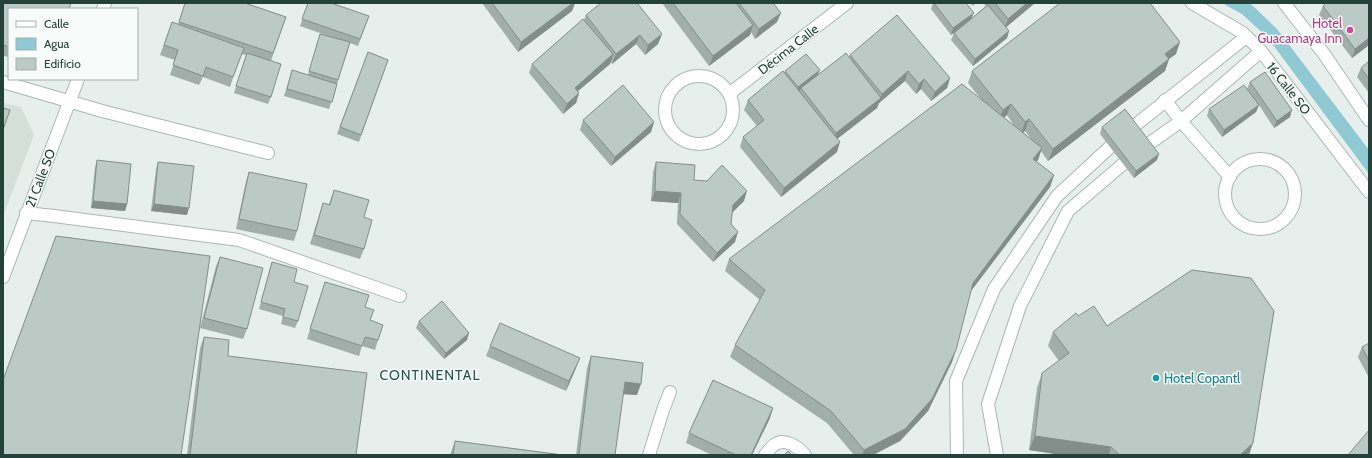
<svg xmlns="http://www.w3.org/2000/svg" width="1372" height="458" font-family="Cabin,sans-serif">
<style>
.built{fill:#d4dfda}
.water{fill:#8ec9d4}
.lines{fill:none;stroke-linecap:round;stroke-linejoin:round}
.minor-casing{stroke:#a8b8b2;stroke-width:14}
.minor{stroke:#fff;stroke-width:12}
.wall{fill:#a1aea9;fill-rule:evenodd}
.shaded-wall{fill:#838d89}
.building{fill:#bbcac4;stroke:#838d89}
.hotel-dot{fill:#d1479c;stroke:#f7fbf9;stroke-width:1.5}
.culture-dot{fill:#0f9aa8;stroke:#f7fbf9;stroke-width:1.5}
.labels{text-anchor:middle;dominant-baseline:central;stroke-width:3;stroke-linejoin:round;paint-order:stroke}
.hotel-label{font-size:13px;fill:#b23c85;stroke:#f7fbf9;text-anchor:end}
.street-label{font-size:13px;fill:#24423a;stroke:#f7fbf9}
.culture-label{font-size:13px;fill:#0d838f;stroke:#f7fbf9;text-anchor:start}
.neighbourhood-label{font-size:14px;letter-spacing:1px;fill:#1f5548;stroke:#f7fbf9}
</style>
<rect width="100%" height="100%" fill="#e6efeb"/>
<!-- built -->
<path class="built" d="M3,103L21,107L34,135L3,216Z"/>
<!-- water -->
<path class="water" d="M1222,3H1249L1253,6L1277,29L1369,150V174L1268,38L1242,14Z"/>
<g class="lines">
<defs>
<path id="minor" d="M1192,3L1243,33L1261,51L1369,192
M1284,3L1324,54L1369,120
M103,9L105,3
M665 110a34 34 0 1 1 68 0a34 34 0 1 1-68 0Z
M3,82L102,111L268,153
M729,94L847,3
M1165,100L1181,121L1230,177
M1225 194a35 35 0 1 1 70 0a35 35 0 1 1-70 0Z
M26,213L54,216L239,240L400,296
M3,277L78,79
M649,455L663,410L670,392
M765,455C768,452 771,447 774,445C785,437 798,447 805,455
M957,455L956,381L994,289L1057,196L1123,135L1246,37
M997,455L988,404L1020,306L1068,211L1136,153L1181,121L1261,51"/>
</defs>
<!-- minor casing -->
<use href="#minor" class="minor-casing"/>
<!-- minor -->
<use href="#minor" class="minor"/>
</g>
<!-- wall -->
<path class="wall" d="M3,3L9,9V57L3,56Z
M185,3H245L286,17L271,61V97L268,104L234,93L246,55L241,54L230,87L203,77L199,85L170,75L175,60L160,55L172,22L178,24Z
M308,3L369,16L358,46L350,43L329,109L284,96L292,70L308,75L320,34L334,38L300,26Z
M482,3H575L572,11L518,52Z
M662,3H773L777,22L755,39L751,32L750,35L709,66Z
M933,3H966L972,18L986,6L983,3H1035L1006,27L1009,31L1007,38L973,66L951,40L954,33L957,31L951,35L931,9Z
M970,3H976L973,6Z
M1369,3V45L1352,58L1319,15L1323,6Z
M586,15L662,34L658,44L645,55L636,44L612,64L611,62L610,64L578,91L579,93L576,103L563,114L529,73L532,64L584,20Z
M368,52L388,60L359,142L337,134Z
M1176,54L1169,59L1165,71L1048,161L1041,151L1038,160L1036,162L1054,175L1050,187L970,292L952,362L928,411L900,441L873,455H854L827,423L730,357L735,345L760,300L725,271L729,259L980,98L968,83L972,71ZM1007,115L1015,127L1004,118ZM1025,131L1032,140L1023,132Z
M850,55L950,78L947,88L931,101L921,89L916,94L905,81L879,103L877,108L837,139V152L781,197L740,147L743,137L757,126L744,110L748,100L784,73L785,71L818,74L849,57Z
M1369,60V93L1357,77L1361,68L1368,62Z
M1250,82L1290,117L1274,128L1259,105L1256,112L1222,137L1207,116L1209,109L1247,89Z
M583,120L654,122L651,132L611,166L580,130Z
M1102,127L1157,160L1134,178L1100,134Z
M97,160L127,204L125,211L91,208L95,167Z
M158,162L187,215L151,211L156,169Z
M656,162L694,180L744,201L732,212L731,224L735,242L713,262L677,224L678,203L651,201L653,172Z
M249,172L297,231L294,241L236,229L246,181Z
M334,190L364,249L360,259L310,244L323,203L329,204Z
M220,257L247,329L243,339L200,328L216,266Z
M272,262L294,282L298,321L295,328L281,324L283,316L259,309Z
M325,282L365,307L378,340L375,350L362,346L359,356L307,339Z
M1078,316L1107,326L1249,455H1062L1029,450L1037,388L1042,373L1059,361L1048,346L1053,332Z
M419,321L467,340L444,359L416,328Z
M204,337L228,356L356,455H187L200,348Z
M1369,343V378L1358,357L1362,347Z
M490,346L576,368L566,391L486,356Z
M591,356L637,395L623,394L615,455H576L587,368Z
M770,418L752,455H712L686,443L689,433Z
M455,441L563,455H450Z"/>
<!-- shaded-wall -->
<path class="shaded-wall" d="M573,3H575L572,11L518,52L521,42Z
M1027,3H1035L1004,29L1008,19Z
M781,13L777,22L755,39L759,29Z
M974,13L971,19L951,35L953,28Z
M753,25L750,35L709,66L713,56Z
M1009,31L1007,38L973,66L975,59Z
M662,34L658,44L645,55L648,45Z
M640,35L636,44L612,64L616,54Z
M1369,38V45L1352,58L1355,49Z
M1180,42L1176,54L1169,59L1165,71L1048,161L1053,149L1165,54Z
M613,54L610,64L571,97L575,88Z
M820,70L817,77L801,88L799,91L796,94L798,87Z
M908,71L905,81L879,103L877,108L832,143L836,133L880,98L882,94Z
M950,78L947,88L931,101L935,92Z
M924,79L921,89L916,94L919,84Z
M579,93L576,103L563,114L567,104Z
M1011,104L1007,115L998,122L1003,110Z
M1259,105L1256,112L1222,137L1224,130Z
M1292,110L1290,117L1274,128L1277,121Z
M1029,119L1025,131L1021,134L1025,122Z
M654,122L651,132L611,166L615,157Z
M840,142L837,152L781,197L784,188Z
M1042,148L1038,160L1028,171L1033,159Z
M1159,154L1157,160L1134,178L1136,171Z
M1054,175L1050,187L968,295L973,283Z
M655,191L681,193L678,203L651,201Z
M747,191L744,201L730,215L733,205Z
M93,201L127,204L125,211L91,208Z
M154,204L189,208L187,215L151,211Z
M738,232L735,242L713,262L717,253Z
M469,333L467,340L444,359L446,353Z
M956,350L952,362L928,411L900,441L873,455H862L864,450Z
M580,358L576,368L566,391L569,381Z
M625,382L641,384L637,395L620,394Z
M773,408L770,418L752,455H751Z
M1035,436L1111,447L1109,455H1062L1029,450Z
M1253,443L1249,455H1240Z"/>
<!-- building -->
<path class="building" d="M3,3H71L69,9H9V47L3,45Z
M185,3H245L286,17L273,53L179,22Z
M308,3H331L369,16L360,39L302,19Z
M492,3H573L521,42Z
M601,3H637L662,34L648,45L640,35L616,54L586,15Z
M673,3H736L753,25L713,56Z
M739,3H773L781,13L759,29Z
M934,3H966L974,13L953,28Z
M995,3H1027L1008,19Z
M1060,3H1150L1180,42L1165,54L1169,59L1053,149L1029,119L1025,122L1011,104L1003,110L972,71Z
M1326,3H1369V38L1355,49L1323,6Z
M988,5L1009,31L975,59L954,33Z
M897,15L950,78L935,92L924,79L919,84L908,71L882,94L850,55Z
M583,19L613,54L575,88L579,93L567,104L532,64Z
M172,22L244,48L233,77L206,67L203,76L173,65L178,50L164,45Z
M320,34L350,42L338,80L309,71Z
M368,52L388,60L361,135L340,127Z
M247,53L281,64L271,97L236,86Z
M846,53L881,98L836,133L801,88Z
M806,54L820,70L798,87L785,71Z
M1369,61V79L1361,68Z
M292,70L337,84L332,102L287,89Z
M783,71L840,142L784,188L743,137L764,120L748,100Z
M1265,72L1292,110L1277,121L1250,82Z
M962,84L1042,148L1033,159L1054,175L973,283L956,350L932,399L905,429L864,450L831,411L735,345L765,290L729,259Z
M623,85L654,122L615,157L583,120Z
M1244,85L1259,105L1224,130L1209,109Z
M3,108L10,110L4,127L3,126Z
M1125,109L1159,154L1136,171L1102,127Z
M97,160L131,164L127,204L93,201Z
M158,162L194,166L189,208L154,204Z
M656,162L695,165L694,180L707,181L722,165L747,191L733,205L731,224L738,232L717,253L680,214L681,193L655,191Z
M249,172L307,184L297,231L239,219Z
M334,190L369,200L364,217L372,220L364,249L314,235L323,203L330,205Z
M56,236L210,256L181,455H3V380Z
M220,257L263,268L247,329L204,318Z
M272,262L297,269L294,282L308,286L298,321L283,317L285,309L261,302Z
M1192,270L1251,278L1274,311L1253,443L1240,455H1120L1111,447L1035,436L1042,373L1069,353L1053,332L1076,313L1078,316L1094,306L1107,326Z
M325,282L369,295L365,307L374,310L370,320L383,325L378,340L365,337L362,346L310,329Z
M442,301L469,333L446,353L419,321Z
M500,323L580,358L569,381L490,346Z
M204,337L229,340L228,356L367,373L356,455H190Z
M1369,343V361L1362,347Z
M591,356L643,363L641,384L625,382L615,455H579Z
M713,380L773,408L751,455H736L689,433Z
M1369,430V455H1348Z
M455,441L563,455H453Z
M788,451L792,455H784Z"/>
<!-- markers -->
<circle class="hotel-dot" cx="1350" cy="30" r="4"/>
<circle class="culture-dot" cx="1156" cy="378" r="4"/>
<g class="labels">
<!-- hotel labels -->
<g class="hotel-label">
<text x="1342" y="23">Hotel<tspan x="1342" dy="15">Guacamaya Inn</tspan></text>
</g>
<!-- street labels -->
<g class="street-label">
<text transform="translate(788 49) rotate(-38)">Décima Calle</text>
<text transform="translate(1289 88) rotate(52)">16 Calle SO</text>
<text transform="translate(40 178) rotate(-69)">21 Calle SO</text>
</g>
<!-- culture labels -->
<g class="culture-label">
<text x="1164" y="378">Hotel Copantl</text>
</g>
<!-- neighbourhood labels -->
<g class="neighbourhood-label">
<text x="430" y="375">CONTINENTAL</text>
</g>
</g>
<!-- border -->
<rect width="1372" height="458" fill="none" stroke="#24423a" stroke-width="8"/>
<!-- legend -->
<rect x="8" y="8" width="130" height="72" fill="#f7fbf9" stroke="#a3b1ad"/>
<rect x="16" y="21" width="20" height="6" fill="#ffffff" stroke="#a3b1ad"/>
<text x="44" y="28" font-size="12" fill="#24423a">Calle</text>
<rect x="16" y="38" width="20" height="12" fill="#8ec9d4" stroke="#a3b1ad"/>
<text x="44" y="48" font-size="12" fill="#24423a">Agua</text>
<rect x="16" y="58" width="20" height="12" fill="#bbcac4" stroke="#a3b1ad"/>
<text x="44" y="68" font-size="12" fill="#24423a">Edificio</text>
</svg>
